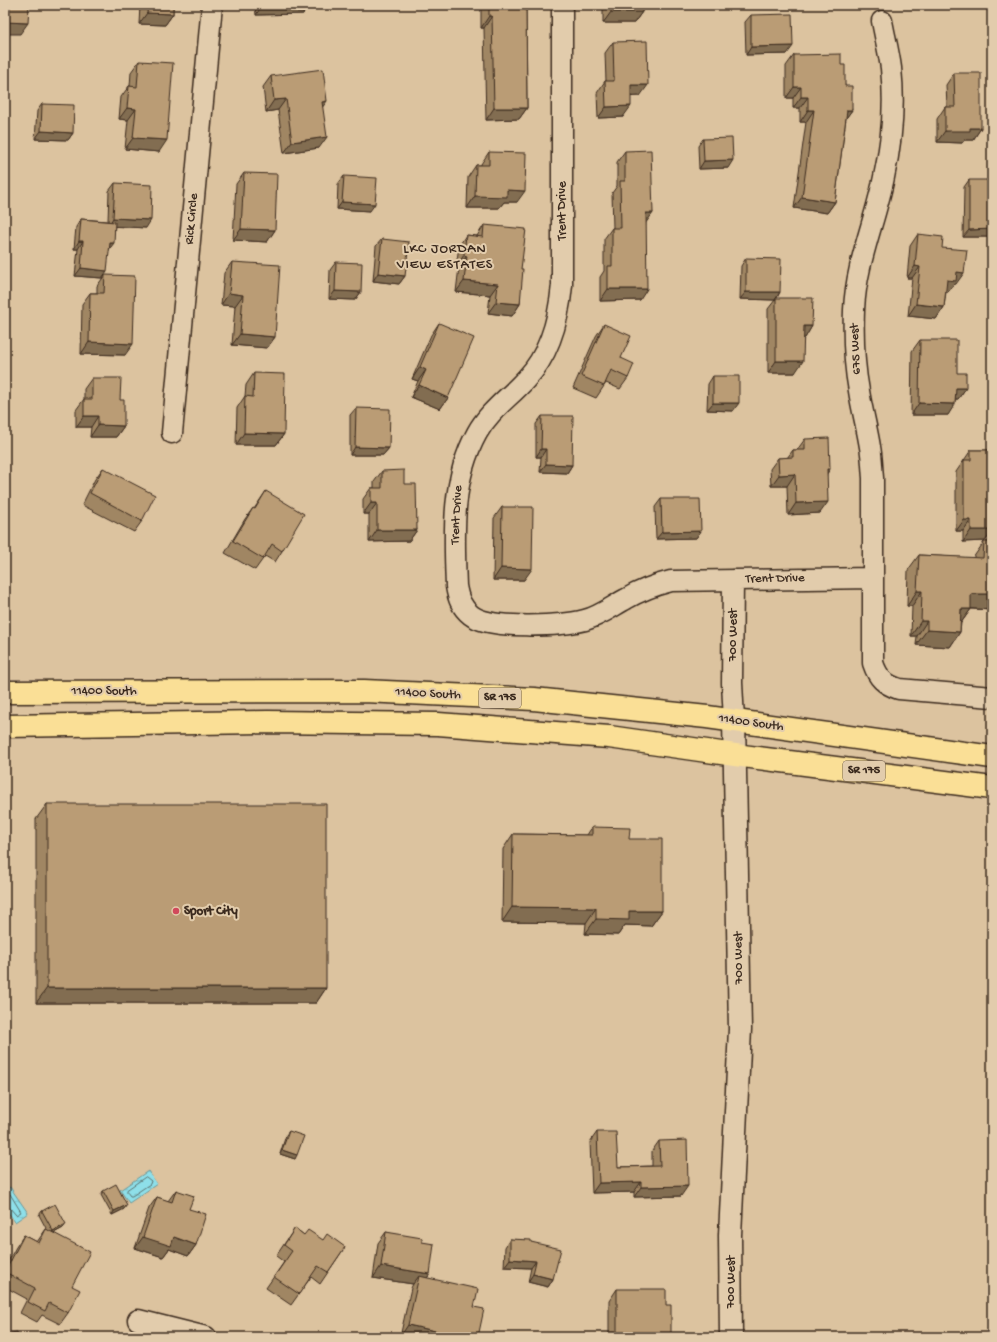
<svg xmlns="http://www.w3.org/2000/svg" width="997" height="1342" font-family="'Gochi Hand',sans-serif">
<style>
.water{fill:url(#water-ripples);stroke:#6d9798}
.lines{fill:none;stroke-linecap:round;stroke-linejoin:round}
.shore{stroke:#5c726f;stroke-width:1}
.minor-casing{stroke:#3b2a1e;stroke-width:23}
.tertiary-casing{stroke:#3b2a1e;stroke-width:25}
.primary-casing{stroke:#3b2a1e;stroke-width:25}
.minor{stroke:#e2ccac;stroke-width:20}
.tertiary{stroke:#e2ccac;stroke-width:22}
.primary{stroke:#fadf96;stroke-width:22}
.wall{fill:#a08664;stroke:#3b2a1e}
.shaded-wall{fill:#826d51;stroke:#3b2a1e}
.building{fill:#ba9c74;stroke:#3b2a1e}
.poi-dot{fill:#d1495b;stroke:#e2ccac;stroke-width:1.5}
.labels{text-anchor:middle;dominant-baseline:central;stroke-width:4;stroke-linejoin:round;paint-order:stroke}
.shield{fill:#e2ccac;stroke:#6d5b49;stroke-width:1}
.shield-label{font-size:12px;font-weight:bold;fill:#3b2a1e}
.street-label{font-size:13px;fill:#3b2a1e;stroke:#e2ccac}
.poi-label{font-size:13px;font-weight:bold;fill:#3b2a1e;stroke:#e2ccac;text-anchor:start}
.neighbourhood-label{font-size:14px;letter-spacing:1px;fill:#3b2a1e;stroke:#e2ccac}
</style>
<defs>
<pattern id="water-ripples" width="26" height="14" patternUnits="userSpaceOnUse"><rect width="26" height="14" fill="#8edfe9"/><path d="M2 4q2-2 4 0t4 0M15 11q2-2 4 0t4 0" fill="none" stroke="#7bc0c7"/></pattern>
</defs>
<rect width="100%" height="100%" fill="#dcc39f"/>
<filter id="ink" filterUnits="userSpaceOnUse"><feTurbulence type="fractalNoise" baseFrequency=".025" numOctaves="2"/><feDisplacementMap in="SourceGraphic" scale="8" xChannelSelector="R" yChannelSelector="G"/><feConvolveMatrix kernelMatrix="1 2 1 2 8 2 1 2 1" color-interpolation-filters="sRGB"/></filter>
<g filter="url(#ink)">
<!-- water -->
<path class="water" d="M148,1171L157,1184L129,1203L120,1190Z
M10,1187L28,1213L15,1222L5,1208V1190Z"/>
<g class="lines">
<!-- shore -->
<path class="shore" d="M146,1177L151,1181L150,1184L132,1196H130L127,1192V1190Z
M5,1193L10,1194L21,1212L16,1215L9,1207L5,1206"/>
<defs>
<path id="minor" d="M562,5V285C559,318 550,354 526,379C510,397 489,411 477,433C451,480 454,534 456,586C458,598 461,607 471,615C490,630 562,626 585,620C600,616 613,606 626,599C641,590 655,585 671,581L873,578
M882,21C885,37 889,53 891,68C895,105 892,141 884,177C875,222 856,263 854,310C853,337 854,364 859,391C862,410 867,428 870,447C872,457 872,468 873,478V663C878,678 884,684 899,689L992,697
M172,433L212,5
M733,580L732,683L734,720
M138,1320L206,1337"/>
<path id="tertiary" d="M731,1337L730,1235L740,1029L734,720"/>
<path id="primary" d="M5,692L364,691L534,699L707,717L992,757
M5,726L268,722L438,724L609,737L735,755L992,788"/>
</defs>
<!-- minor casing -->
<use href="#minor" class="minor-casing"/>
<!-- tertiary casing -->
<use href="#tertiary" class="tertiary-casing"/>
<!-- primary casing -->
<use href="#primary" class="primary-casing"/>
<!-- minor -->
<use href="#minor" class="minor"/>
<!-- tertiary -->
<use href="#tertiary" class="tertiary"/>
<!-- primary -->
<use href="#primary" class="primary"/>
</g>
<!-- wall -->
<path class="wall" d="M140,5H173V14L165,25L139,24Z
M255,5H309L303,14L256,15Z
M481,5H526L527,108L519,119L486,120L484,28H481Z
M603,5H642V12L634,23H603Z
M751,15L787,54L746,55L745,22Z
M613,42L640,96H631L623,117L598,118L597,93L605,81H606L605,53Z
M794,55L841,65L845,86L852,110L846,118L835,202L827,213L794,208L806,122H800V108H793V98H786V66Z
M139,61L159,152L125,149L128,120L119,119L121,97L129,86H130L131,72Z
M954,73L981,128L973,140H964L962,143L937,142V119L945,107H947L946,85Z
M271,76L319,148L284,153L278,110L266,112L263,87Z
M42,104L73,133L68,140L35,139L37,111Z
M703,139L728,168L699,169L698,146Z
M625,151L653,213L646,221L640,300L600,301V277L604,271V239L612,228H613L612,193L617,186V162Z
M489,152L517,202H504L499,208H467L468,177L476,165H481V164Z
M244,173L275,230L267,242L233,240L236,184Z
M344,176L370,211L337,209L338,184Z
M969,180L989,215H992V237H963L964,187Z
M115,183L146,228L115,226L102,278L75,276L78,249H74L76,227L81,219L108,221L109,191Z
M484,225L521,269L520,304L512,316L488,313L490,295L456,292L459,267H456L459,246L466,235L477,236Z
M918,234L942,248L956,284H954L948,292H946L944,307L936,319L908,316L912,278H907L910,246Z
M382,239L405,276L399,284L373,281L376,246Z
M746,258L780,292L777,298L812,326L805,338H804L795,373H768V309L775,300L740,299L741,266Z
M232,262L275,337L267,348L232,345L235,306L221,305L224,273Z
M336,262L361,292L355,300L329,299L330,270Z
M105,275L125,355L81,354L82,304L90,293H97V286Z
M439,323L448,398L440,409L411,397L418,381L412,379L431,335Z
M604,324L621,358L628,378L620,389L606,383L596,398L573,388L596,336Z
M920,340L957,373L966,388L958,399H956L948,415H911L912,351Z
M254,373L284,434L276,445H236L237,408L245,396L246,385Z
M713,376L733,411L707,410L708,384Z
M92,378L120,400L124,426L116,437H90L91,427H76V410L84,399V389Z
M356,408L389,448L383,455H350V415Z
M542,416L572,465L567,473L540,472L541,457H536V424Z
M805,439L830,469L827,474L820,513L788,515L787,486H771L770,469L778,458H787L793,450H797Z
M971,450H992V532L985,541L963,542V531H956V472Z
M103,468L142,521L134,532L82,505L95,479Z
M382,471L404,484L417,530L409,541L369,542V514H363V499L371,488H374V482Z
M266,491L282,551L275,562L265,556L255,570L225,553L245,519L253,508L254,509Z
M661,499L701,531L696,538L656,539L655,507Z
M502,507L524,580H493L494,518Z
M984,542H992V610L971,609L961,623L960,632L950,647L916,645L917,636H911L912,606H907L908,570L919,555L973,558Z
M47,804L326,988L316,1003H36V819Z
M592,827L629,839L662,911L651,926L625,925L618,935L585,934L586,923L502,922L503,849L513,834L587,835Z
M289,1131L295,1159L280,1154L286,1135Z
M597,1132L618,1167L652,1166V1151L659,1141L681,1196L634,1197V1192L592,1193L590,1142Z
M176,1190L189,1209L196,1245L188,1256L169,1249L163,1257L135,1248L149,1208L157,1197L168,1201Z
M103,1191L124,1209L112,1215L101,1195Z
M42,1211L66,1224L63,1228L54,1233L72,1286L68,1313L60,1324L42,1315L37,1322L20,1313L27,1299L5,1287V1267L16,1247L24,1235L37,1242L46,1229L47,1230L39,1215Z
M295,1228L304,1235L345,1247L320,1284L311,1277L291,1305L266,1288L284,1262L276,1256Z
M386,1232L422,1242L430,1274L427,1278L474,1307L478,1337H400L411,1288L413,1284L373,1278L378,1243Z
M510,1239L531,1242L553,1279L548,1287L528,1282L531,1268L504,1267L505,1247Z
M617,1289L671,1337H609V1301Z"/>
<!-- shaded-wall -->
<path class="shaded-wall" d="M262,5H309L303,14L256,15Z
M611,12H642L634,23H603Z
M147,13L173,14L165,25L139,24Z
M489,16H492L484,28H481Z
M5,22L28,23L20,34H5Z
M793,46L787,54L746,55L751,47Z
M631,85H648L640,96L623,97Z
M794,87H801L793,98H786Z
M801,97H808L800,108H793Z
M286,99L278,110L266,112L274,100Z
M327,101L319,112L322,102Z
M631,106L623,117L598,118L606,107Z
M127,108L136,109L128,120L119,119Z
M494,108H527L519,119L486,120Z
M808,110H814L806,122H800Z
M847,110H852L844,121Z
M970,128H981L973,140H964L962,143L937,142L945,131Z
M41,131L73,133L68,140L35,139Z
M327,137L319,148L284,153L292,142Z
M133,138L167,140L159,152L125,149Z
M733,160L728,168L699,169L704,161Z
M507,190L525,191L517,202H504L499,208H467L475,196Z
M802,197L835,202L827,213L794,208Z
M342,202L375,204L370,211L337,209Z
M646,213H653L645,224Z
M113,218L151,220L146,228L108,226Z
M241,229L275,230L267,242L233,240Z
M992,229V237H963L969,230Z
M79,241H83L78,249H74Z
M110,243H114L108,251Z
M464,255L467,256L459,267H456Z
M915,266L920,267L912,278H907Z
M81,268L107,271L102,278L75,276Z
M957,272L964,273L956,284H954L948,292L939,291L947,280Z
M378,273L405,276L399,284L373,281Z
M464,281L498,284L490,295L456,292Z
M608,289H647L640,300L600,301Z
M335,291L361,292L355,300L329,299Z
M746,292H780L775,300L740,299Z
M229,293L243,295L235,306L221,305Z
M496,302L520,304L512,316L488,313Z
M916,304L944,307L936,319L908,316Z
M804,326H812L805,338H796Z
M240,334L275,337L267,348L232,345Z
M89,342L133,344L125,355L81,354Z
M776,361H803L795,373H768Z
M420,367L426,370L418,381L412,379Z
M419,385L448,398L440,409L411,397Z
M956,388H966L958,399H948Z
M713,403H739L733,411L707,410Z
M919,403L955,404L948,415H911Z
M84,416H98L91,427H76Z
M98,425L124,426L116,437H90Z
M244,433L284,434L276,445H236Z
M355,447L389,448L383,455H350Z
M541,449H546L541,457H536Z
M546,464L572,465L567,473L540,472Z
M827,469H830L822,480Z
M795,474L787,486H771L779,475Z
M828,502L820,513L788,515L796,503Z
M371,503H377L369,514H363Z
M964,520H971L963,531H956Z
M377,530H417L409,541L369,542Z
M971,530H992V532L985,541L963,542Z
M701,531L696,538L656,539L662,532Z
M501,568L532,569L524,580H493Z
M917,591H922L912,606H907Z
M971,594H992V610L961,608Z
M961,609H971L960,624Z
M921,621H927L917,636H911Z
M927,630L960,632L950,647L916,645Z
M512,907L596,908L586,923L502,922Z
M629,911H662L651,926L625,925L618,935L585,934L596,919Z
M47,988H326L316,1003H36Z
M282,1150L297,1155L295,1159L280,1154Z
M641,1182L634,1192L592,1193L599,1183Z
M688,1186L681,1196L634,1197L641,1187Z
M127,1205L124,1209L112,1215L114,1211Z
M66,1224L63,1228L50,1235L53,1231Z
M143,1237H174L196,1245L188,1256L169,1249L163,1257L135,1248Z
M510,1259L536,1261L531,1268L504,1267Z
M381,1266L430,1274L422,1285L419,1276L413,1284L373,1278Z
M533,1274L553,1279L548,1287L528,1282Z
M408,1325L463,1337H400Z"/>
<!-- building -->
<path class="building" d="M5,5H29L28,23L5,22Z
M148,5H173V14L147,13Z
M489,5H526L527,108H494L492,16H489Z
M611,5H642V12H611Z
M792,14L793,46L751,47V15Z
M647,41L648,85H631V106L606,107L605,81H614L613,42Z
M841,54V65H845V86H852V110H847L835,202L802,197L814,110H808V97H801V87H794V55Z
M139,61L173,63L167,140L133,138L136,109L127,108L129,86L137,87Z
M323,69L327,101L322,102L327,137L292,142L286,99L274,100L271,76Z
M954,73H981V128H970V131H945V107H955Z
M42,104L74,105L73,133L41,131Z
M732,138L733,160L704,161L703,139Z
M651,150L653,213H646L647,289H608V266H612V228H621L620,181H625V151Z
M489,152L526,153L525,191L507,190V197L475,196L476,165H489Z
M244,173L277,174L275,230L241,229Z
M344,176L377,178L375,204L342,202Z
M969,180H990L989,215H992V229L969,230Z
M115,183L152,185L151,220L113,218Z
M81,219L115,222L114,243H110L107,271L81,268L83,241H79Z
M484,225L526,229L521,269H523L520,304L496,302L498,284L464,281L467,256L464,255L466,235L483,237Z
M918,234L943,237L942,248L967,250L964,273L957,272L956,281L947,280L944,307L916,304L920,267L915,266Z
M382,239L409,242L405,276L378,273Z
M746,258L781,259L780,292H746Z
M232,262L280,265L275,337L240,334L243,295L229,293Z
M336,262L362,263L361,292L335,291Z
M105,275L135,276L133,344L89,342L90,293H104Z
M776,298H813L812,326H804L803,361H776Z
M439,323L474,338L448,398L419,385L426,370L420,367Z
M604,324L631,336L621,358L634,364L628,378L611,370L604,386L581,376Z
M920,340H957V373H966V388H956L955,404L919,403Z
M254,373L285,374L284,434L244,433L245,396L253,397Z
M713,376H739V403H713Z
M92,378H121L120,400H124V426L98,425V416H84V399H92Z
M356,408L390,409L389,448L355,447Z
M542,416H573L572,465L546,464V449H541Z
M829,438L830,469H827L828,502L796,503L795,474L779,475L778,458L793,457V450H805V439Z
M971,450H992V530H971V520H964V460H971Z
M103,468L155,495L142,521L90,493Z
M404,470V484H416L417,530H377V503H371V488H382V471Z
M266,491L304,514L282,551L272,544L263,559L233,541L253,508L255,509Z
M661,499H700L701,531L662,532Z
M502,507H533L532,569L501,568Z
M984,542H992V594H971V609H961L960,632L927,630V621H921L922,591H917L919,555L983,558Z
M47,804H326V988H47Z
M592,827L630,828L629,839H662V911H629V920L596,919V908L512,907L513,834L592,835Z
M289,1131L304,1136L297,1155L282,1150Z
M597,1132H616L618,1167L660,1166L659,1141L687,1140L688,1186L641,1187V1182L599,1183Z
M116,1184L127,1205L114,1211L103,1191Z
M176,1190L194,1196L189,1209L206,1214L196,1245L174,1237L171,1246L143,1237L157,1197L172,1202Z
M55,1204L66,1224L53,1231L42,1211Z
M295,1228L304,1235L308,1230L323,1240L327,1234L345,1247L328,1272L318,1266L299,1294L274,1277L292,1251L284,1245Z
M46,1229L90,1252L72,1286L80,1290L68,1313L49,1303L45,1311L28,1302L35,1288L5,1272L24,1235L39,1243Z
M386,1232L422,1238V1242L434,1244L430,1274L381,1266Z
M510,1239L531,1240V1242L561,1249L553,1279L533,1274L536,1261L510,1259Z
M419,1276L478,1289L474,1307L484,1309L478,1337H463L408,1325Z
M617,1289H666V1305H671V1337H617Z
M17,1332L18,1337H5V1334Z"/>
</g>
<!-- markers -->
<circle class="poi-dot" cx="176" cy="911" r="4"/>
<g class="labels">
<!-- shield labels -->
<g class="shield">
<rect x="479" y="688" width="42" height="20" rx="3"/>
<rect x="843" y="761" width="42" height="20" rx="3"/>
</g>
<g class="shield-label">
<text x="500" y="698">SR 175</text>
<text x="864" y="771">SR 175</text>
</g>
<!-- street labels -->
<g class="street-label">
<text transform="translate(562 211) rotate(-90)">Trent Drive</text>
<text transform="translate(192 219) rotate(-85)">Rick Circle</text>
<text transform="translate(856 349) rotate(-93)">675 West</text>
<text transform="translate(457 515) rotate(-87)">Trent Drive</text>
<text transform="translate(775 579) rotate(-1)">Trent Drive</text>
<text transform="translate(733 635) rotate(-90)">700 West</text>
<text x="104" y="691">11400 South</text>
<text transform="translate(428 694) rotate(3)">11400 South</text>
<text transform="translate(751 723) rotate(8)">11400 South</text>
<text transform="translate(739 958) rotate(-91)">700 West</text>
<text transform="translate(731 1282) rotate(-90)">700 West</text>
</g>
<!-- poi labels -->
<g class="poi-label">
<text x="184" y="911">Sport City</text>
</g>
<!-- neighbourhood labels -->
<g class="neighbourhood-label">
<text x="445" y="249">LKC JORDAN<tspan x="445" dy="16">VIEW ESTATES</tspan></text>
</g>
</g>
<!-- margin -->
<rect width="997" height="1342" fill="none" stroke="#e2ccac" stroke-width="20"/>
<rect x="10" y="10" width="977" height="1322" fill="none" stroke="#3b2a1e" stroke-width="1.5" filter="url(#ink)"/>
</svg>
